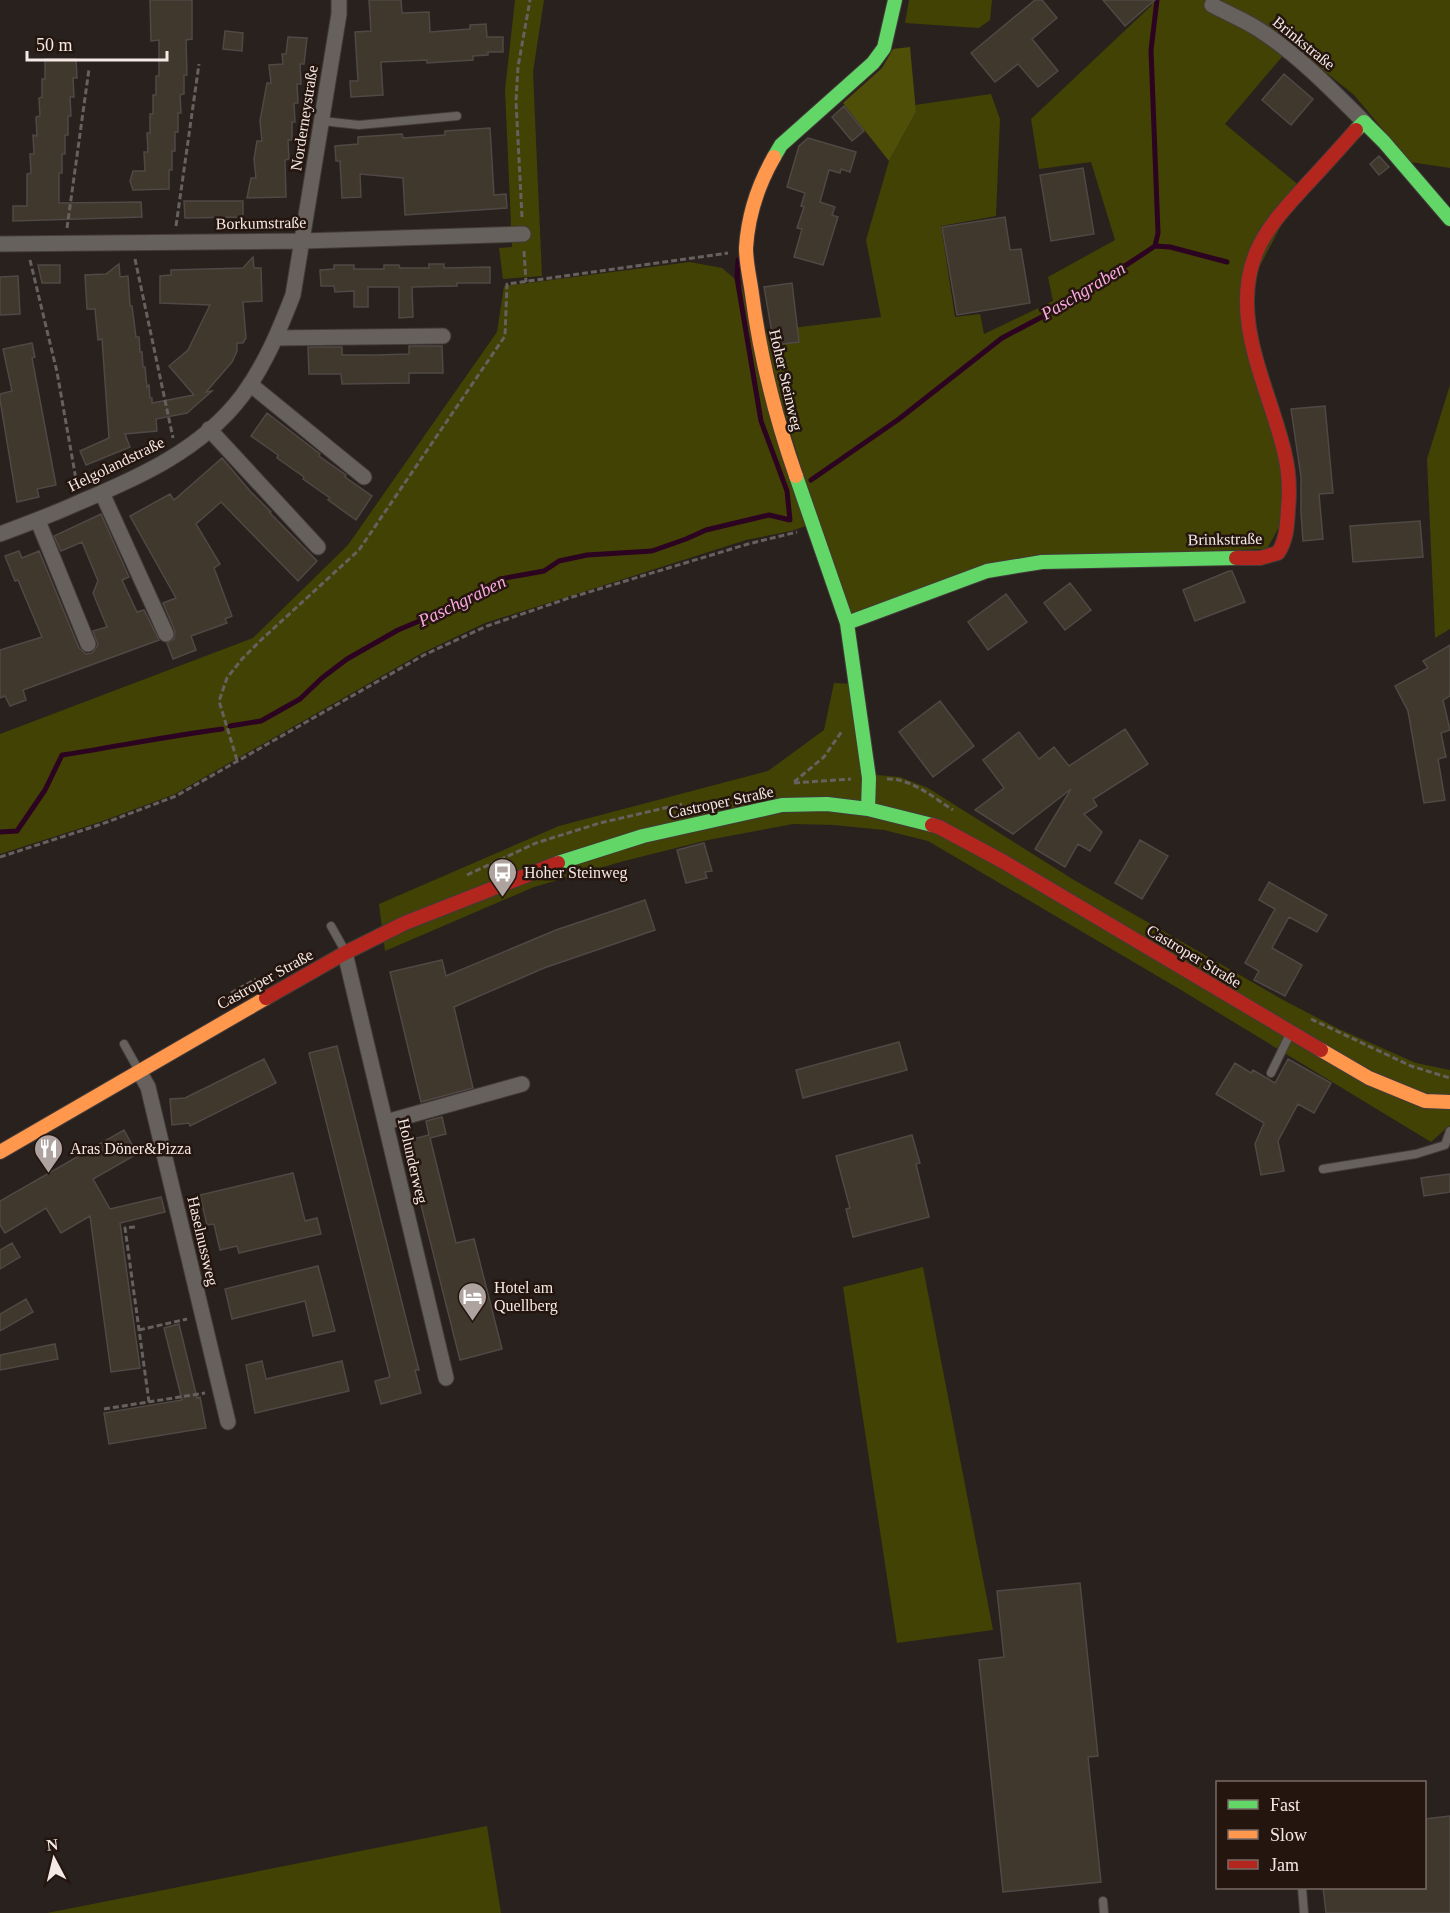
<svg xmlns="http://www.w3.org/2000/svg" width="1450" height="1913" font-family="'Times New Roman',serif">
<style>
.green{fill:#424204}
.forest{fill:#4f4f08}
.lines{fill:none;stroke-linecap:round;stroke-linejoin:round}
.stream{stroke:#2c0321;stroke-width:5}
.building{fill:#40382d;stroke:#4f4844;stroke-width:1.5}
.lane-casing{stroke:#423b39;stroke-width:10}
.street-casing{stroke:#423b39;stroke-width:17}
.fast-casing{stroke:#423b39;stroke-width:16}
.slow-casing{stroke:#423b39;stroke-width:16}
.jam-casing{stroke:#423b39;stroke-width:16}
.path{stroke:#66605e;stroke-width:3;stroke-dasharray:6 3;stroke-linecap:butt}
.lane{stroke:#67615e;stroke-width:8}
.street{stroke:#67615e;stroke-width:15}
.fast{stroke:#63d668;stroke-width:14}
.slow{stroke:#ff974d;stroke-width:14}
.jam{stroke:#b3261e;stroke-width:14}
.labels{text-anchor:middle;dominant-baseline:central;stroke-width:5;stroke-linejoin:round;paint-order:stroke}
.street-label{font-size:16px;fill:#f5e9e5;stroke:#24150f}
.poi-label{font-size:16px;fill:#f5e9e5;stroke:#24150f;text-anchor:start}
.water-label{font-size:18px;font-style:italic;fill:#fea9e3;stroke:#24150f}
</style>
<rect width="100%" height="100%" fill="#29211d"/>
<!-- green -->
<path class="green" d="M515,0H544L533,72L542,276L503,279L499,248L512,247L505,90Z
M909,0H992L990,20L979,28L905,23Z
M1149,0H1450V168L1410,162L1354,95L1292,45L1225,124L1301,187L1247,291L1282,448L1284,518L1267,549L1042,557L848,621L760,332L881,317L866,240L889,161L916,112L915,105L991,94L1000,119L996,216L941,226L955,317L980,314L984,334L1053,301L1048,277L1115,240L1091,162L1039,169L1031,119L1152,5Z
M690,262L722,268L741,284L809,525L791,531L746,540L485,623L422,653L175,794L100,822L0,854V734L253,638L348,545L497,332L504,286Z
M1450,385V629L1435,638L1427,459Z
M834,683L854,684L865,774L900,777L928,788L1074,880L1285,1001L1339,1029L1416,1063L1450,1070V1125L1431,1142L1176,987L928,841L884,830L834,825L793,824L708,840L624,861L534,887L385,951L379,904L559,826L768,771L824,730Z
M923,1267L993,1630L897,1643L843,1287Z
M487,1826L501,1913H47Z"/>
<!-- forest -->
<path class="forest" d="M910,47L916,112L889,161L843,103L882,68L893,49Z"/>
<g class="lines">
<!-- stream -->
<path class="stream" d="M1155,246L1170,247L1227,262
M811,480L899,419L1002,338L1072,301L1155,246L1158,233L1151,50L1157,0
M230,726L261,721L300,699L322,678L347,659L398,630L455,606L500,579L544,571L559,561L587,555L652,551L686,539L706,530L769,515L790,520L787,491L761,421L737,278L738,260
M0,832L17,831L45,790L62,755C115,747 168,736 222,729"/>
</g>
<!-- building -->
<path class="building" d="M150,0H192V39L186,40L187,75H184V94L180,95L181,113H178V132H175V151H172V170H169V189L133,190L130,181L133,171H145L144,152H148L147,133H150V114H153V95H156V76H159V40L151,41Z
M369,0H401L402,13L429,12L430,32L470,29V25L486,24L487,37H503V52H488V55L473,56V60L427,63V60L381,62L383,95L351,97L350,81H358L355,32L371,31Z
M1035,0H1042L1057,18L1032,39L1058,71L1038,87L1018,64L995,82L971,53Z
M1103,0H1155L1125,26Z
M225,31L243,33L242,51L223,49Z
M288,37L307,38L304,64H300L301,84H297L298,103H294L295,122H292V140H288L289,159L285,160L286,197L247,198L251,178H256L254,159L257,141H262L260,121L267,83H271L269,65L283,64L282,54H286Z
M45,59H76L77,78H73L74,97H70L71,116H68V135H65V154H62V173H59V203L141,202L142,217L13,221V206H27V174L31,173L30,154H34L33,135L37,136L36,117L40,116L39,98L42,97V79H45Z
M1284,74L1313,99L1291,125L1262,100Z
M844,106L864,131L852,141L832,117Z
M490,128L494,195L506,194L507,208L405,215L403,178L360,174L361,197L342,198L340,161H336L335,146L358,144V137L402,134L403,138L445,135V131Z
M808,138L856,152L850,172L841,169L840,173L829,170L820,202L835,207L832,215L838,217L823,265L794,257L802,229L797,228L804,207L801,206L805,193L787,187L799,146Z
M1379,156L1389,167L1379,175L1370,164Z
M1083,168L1094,234L1051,241L1040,175Z
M184,201H243V217L185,218Z
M1005,217L1010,250L1021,249L1030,303L957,315L942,227Z
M253,257L254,268H261L262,301L243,302L246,338L243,343H237V351L232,362L206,392L212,391L187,413L156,419L157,431L125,434L130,447L86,465L80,451L109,438L102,339L98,340L95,309H87L85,275L106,274L119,264L120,277L128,276L130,306H132L136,337H139L140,352H142L143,367H145L147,387L149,385L150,398H152V403L194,395L169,366L188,350L210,305L160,303V276L171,275V270L243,268Z
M429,264H444V268L490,267V283H457V286L412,287L413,317L399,318V287H368V307H354V291L335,292L334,286H321L320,270L334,269V265H354V269H384V265H399L400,268H429Z
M38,265H60V283H42Z
M18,276L20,314L0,315V277Z
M792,283L799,342L774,345L764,287Z
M32,343L35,357L32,358L56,485L37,489L39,497L17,502L0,400V394L12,391L3,349Z
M409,346H442L443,373H409V383L342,384L341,374H309L308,347H342V355H375L409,354Z
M1325,406L1333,493L1319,494L1323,539L1303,541L1301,513V477L1291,409Z
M267,413L320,454L319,456L346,475L345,477L372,496L356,520L328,500L330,498L303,479L304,477L277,458L278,455L251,436Z
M222,458L250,491L271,512L270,513L317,561L298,581L221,502L196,524L220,564L214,568L232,616L225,619L227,623L191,636L196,650L173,659L167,643L174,639L175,631L163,603L176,598L130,516L170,494L174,500Z
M101,514L129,577L122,580L137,612L144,610L159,640L23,690L26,700L10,706L5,696L0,698V650L42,637L18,580L15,581L5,556L19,551L22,558L39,551L79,648L86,654L92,653L98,645L93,631L107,627L93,593L98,581L82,542L61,551L54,536Z
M1420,521L1423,557L1353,562L1350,526Z
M1229,571H1232L1245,602L1195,621L1183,590Z
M1070,583L1091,610L1065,630L1044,603Z
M1006,594L1027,622L988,650L968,622Z
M1450,645V696L1443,700L1450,730L1441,733L1446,757L1438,759L1445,800L1424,803L1408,711L1395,686L1428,668L1423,661Z
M940,701L974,746L933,777L899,732Z
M1125,729L1148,764L1093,799L1097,806L1084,814L1102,832L1090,851L1078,844L1065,867L1035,849L1071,789L1013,834L975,810L1004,788L983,760L1019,732L1039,759L1054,747L1069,766Z
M1140,840L1168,856L1142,899L1115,883Z
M704,843L712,871L705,872L707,878L686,883L677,850Z
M1269,882L1327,915L1317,932L1289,917L1272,948L1302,965L1285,996L1254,980L1259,971L1245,963L1275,909L1259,900Z
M645,900L655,930L544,968L454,1007L473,1088L421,1102L390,972L442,960L446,976L556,930Z
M899,1042L907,1070L803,1098L796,1070Z
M337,1046L419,1370H415L421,1393L381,1404L375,1381L390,1377L309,1053Z
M264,1059L276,1083L190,1126L189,1123L172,1125L170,1099L185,1098Z
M1288,1059L1331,1083L1314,1113L1298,1104L1278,1141L1284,1171L1261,1175L1255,1144L1264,1123L1216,1094L1235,1063L1251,1073L1253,1070L1275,1083Z
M442,1117L446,1134L430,1138L456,1243L474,1239L502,1349L460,1360L405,1141L429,1135L426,1121Z
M124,1130L137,1154L93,1179L110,1209L161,1197L165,1212L120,1223L140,1368L111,1372L90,1216L61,1233L46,1208L5,1233L0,1225V1201Z
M912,1135L920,1163L916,1164L929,1217L853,1237L846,1209L850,1208L836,1156Z
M293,1173L305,1221L317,1218L321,1234L239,1253L237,1246L220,1250L214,1224L207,1225L200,1195Z
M1450,1174V1192L1424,1196L1421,1178Z
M12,1243L20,1257L0,1269V1250Z
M318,1266L335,1331L313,1336L305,1301L232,1319L225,1289Z
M26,1299L33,1312L0,1331V1314Z
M179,1324L197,1398L200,1397L206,1428L109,1444L104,1413L182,1400L164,1328Z
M55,1344L58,1359L0,1370V1355Z
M262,1361L266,1379L342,1361L349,1391L255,1413L246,1365Z
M1080,1583L1098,1756L1088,1757L1101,1882L1003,1892L979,1660L1004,1657L997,1591Z
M1450,1816V1913H1326L1323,1887H1425V1819Z"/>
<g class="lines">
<defs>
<path id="lane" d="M322,121L359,125L457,116
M331,926L345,951
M124,1044L138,1069
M1271,1073L1290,1034
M1323,1169L1416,1154L1445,1145L1450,1131
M1302,1888L1304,1913
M1103,1901L1104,1913"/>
<path id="street" d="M1212,5C1227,13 1244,20 1258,29C1297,54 1331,89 1364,122
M0,244L303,241L523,234
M276,338L443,336
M250,384L364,477
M209,429L318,547
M102,493L166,634
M38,521L88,644
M0,534C27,524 54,514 80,502C140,477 202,449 242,396C265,365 279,331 293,295L339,14V0
M345,953L446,1378
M139,1071L148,1087L228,1422
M386,1122L522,1084"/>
<path id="fast" d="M1356,130L1364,122L1384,142L1450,219
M774,157L781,145L873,63L884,48L895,0
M796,476L847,623L869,778L868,809
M847,623L987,571L1042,562L1236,558
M558,863L643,836L782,805L827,804L868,809L932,825"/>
<path id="slow" d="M774,157C758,185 748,215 746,248C746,263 750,279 752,294C760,356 775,416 796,476
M1321,1050L1369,1078L1425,1101L1450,1102
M0,1152L266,998"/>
<path id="jam" d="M1236,558H1260L1278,553C1287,539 1287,525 1288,510C1290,490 1289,470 1284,451C1269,387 1229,319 1256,253C1267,226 1288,205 1307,184C1324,166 1340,148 1356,130
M932,825L939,827L1004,862L1321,1050
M266,998L345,953L405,923L558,863"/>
</defs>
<!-- lane casing -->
<use href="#lane" class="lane-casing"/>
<!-- street casing -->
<use href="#street" class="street-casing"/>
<!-- fast casing -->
<use href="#fast" class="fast-casing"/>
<!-- slow casing -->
<use href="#slow" class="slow-casing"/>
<!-- jam casing -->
<use href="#jam" class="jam-casing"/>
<!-- path -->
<path class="path" d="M522,217L516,101L518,67L530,0
M176,226L199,64
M67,228L89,69
M524,251L526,282
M135,259L173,438
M30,260L57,372L77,485
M237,760L219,701L227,678L242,659L261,640L359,550L505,336L507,284L728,253
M887,779C911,778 934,798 953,810
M794,782L824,757L842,731
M794,783L851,779
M0,857L102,824L176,796L424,655L487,626L569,598L748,544L797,532
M467,875L536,843L600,823L682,804
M231,993L256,979
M1311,1019L1411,1066L1450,1078
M135,1227L125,1228L149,1402
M139,1330L187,1319
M104,1409L205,1393"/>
<!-- lane -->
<use href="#lane" class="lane"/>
<!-- street -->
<use href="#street" class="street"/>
<!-- fast -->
<use href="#fast" class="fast"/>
<!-- slow -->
<use href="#slow" class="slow"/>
<!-- jam -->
<use href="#jam" class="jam"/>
</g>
<!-- icons -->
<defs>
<symbol id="bus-pin" viewBox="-11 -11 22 30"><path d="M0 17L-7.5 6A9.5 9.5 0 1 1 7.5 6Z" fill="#aea39f" stroke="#24150f"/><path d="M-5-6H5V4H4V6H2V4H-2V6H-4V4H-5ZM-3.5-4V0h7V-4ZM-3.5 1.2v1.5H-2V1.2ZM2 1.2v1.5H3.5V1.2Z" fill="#fff"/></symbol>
<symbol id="restaurant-pin" viewBox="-11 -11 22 30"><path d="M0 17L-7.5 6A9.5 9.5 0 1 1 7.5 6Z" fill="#aea39f" stroke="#24150f"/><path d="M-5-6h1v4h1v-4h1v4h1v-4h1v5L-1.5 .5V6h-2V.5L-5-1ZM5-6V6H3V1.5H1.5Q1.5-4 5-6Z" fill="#fff"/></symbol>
<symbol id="hotel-pin" viewBox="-11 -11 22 30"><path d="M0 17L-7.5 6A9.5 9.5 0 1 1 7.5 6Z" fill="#aea39f" stroke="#24150f"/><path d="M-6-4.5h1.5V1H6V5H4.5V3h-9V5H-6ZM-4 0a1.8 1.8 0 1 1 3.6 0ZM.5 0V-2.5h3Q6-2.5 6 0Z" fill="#fff"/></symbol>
</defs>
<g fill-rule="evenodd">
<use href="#bus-pin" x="486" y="856" width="33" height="45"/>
<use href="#restaurant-pin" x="32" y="1132" width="33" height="45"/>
<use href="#hotel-pin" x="456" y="1280" width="33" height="45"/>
</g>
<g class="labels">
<!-- street labels -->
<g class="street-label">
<text transform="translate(1304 43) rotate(39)">Brinkstraße</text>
<text transform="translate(304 118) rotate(-81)">Norderneystraße</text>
<text transform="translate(261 223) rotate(-1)">Borkumstraße</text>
<text transform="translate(786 380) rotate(77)">Hoher Steinweg</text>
<text transform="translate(116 464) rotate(-26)">Helgolandstraße</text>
<text transform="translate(1225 539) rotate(-1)">Brinkstraße</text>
<text transform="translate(721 802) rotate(-12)">Castroper Straße</text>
<text transform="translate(1194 956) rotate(31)">Castroper Straße</text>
<text transform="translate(265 979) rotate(-29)">Castroper Straße</text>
<text transform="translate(413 1161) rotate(77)">Holunderweg</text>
<text transform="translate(203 1241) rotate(77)">Haselnussweg</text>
</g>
<!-- poi labels -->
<g class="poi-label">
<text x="524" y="872">Hoher Steinweg</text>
<text x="70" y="1148">Aras Döner&amp;Pizza</text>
<text x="494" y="1287">Hotel am<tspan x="494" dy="18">Quellberg</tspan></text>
</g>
<!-- water labels -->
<g class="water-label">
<text transform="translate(1083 291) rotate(-31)">Paschgraben</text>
<text transform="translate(462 601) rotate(-26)">Paschgraben</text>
</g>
</g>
<!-- legend -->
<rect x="1216" y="1781" width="210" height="108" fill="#24150f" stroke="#786a65" stroke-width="1.5"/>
<rect x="1228" y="1800" width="30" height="9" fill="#63d668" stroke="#786a65" stroke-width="1.5"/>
<text x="1270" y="1811" font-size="18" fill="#f5e9e5">Fast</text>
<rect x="1228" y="1830" width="30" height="9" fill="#ff974d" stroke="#786a65" stroke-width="1.5"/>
<text x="1270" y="1841" font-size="18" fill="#f5e9e5">Slow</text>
<rect x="1228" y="1860" width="30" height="9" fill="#b3261e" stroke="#786a65" stroke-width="1.5"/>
<text x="1270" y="1871" font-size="18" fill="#f5e9e5">Jam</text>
<!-- north arrow -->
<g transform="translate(54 1859) rotate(353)" stroke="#24150f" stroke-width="4.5" paint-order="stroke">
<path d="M0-4.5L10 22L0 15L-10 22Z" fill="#f5e9e5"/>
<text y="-9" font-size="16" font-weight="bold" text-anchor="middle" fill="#f5e9e5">N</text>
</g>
<!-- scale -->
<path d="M27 51v9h140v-9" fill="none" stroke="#f5e9e5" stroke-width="3"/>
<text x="36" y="51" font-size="18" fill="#f5e9e5" stroke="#24150f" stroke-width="4.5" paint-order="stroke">50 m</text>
</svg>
